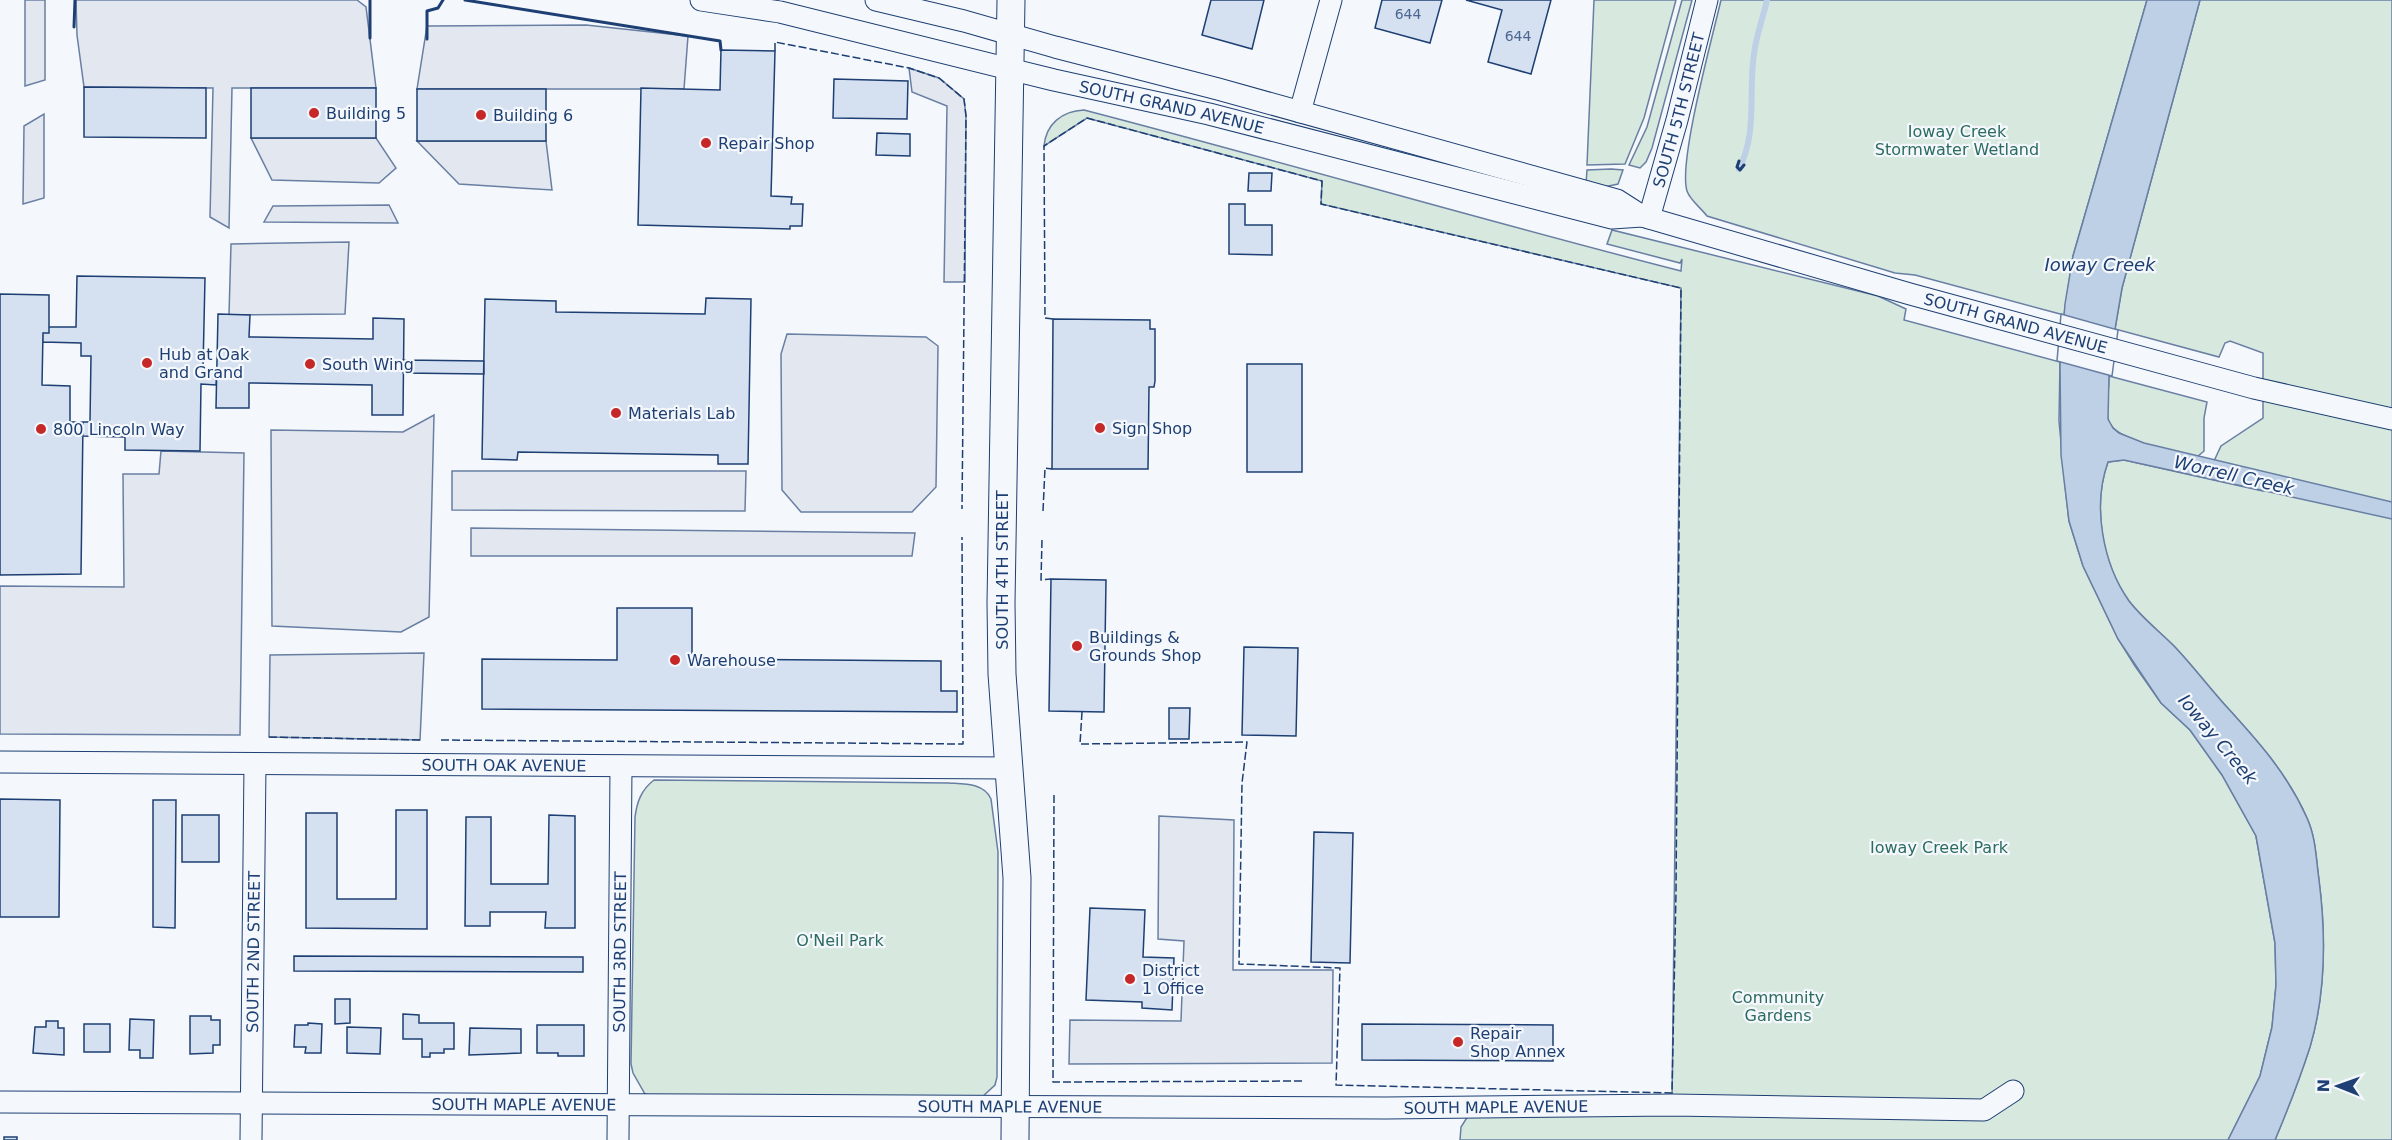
<svg xmlns="http://www.w3.org/2000/svg" width="2392" height="1140" font-family="'DejaVu Sans',sans-serif">
<style>
.green{fill:#d7e8df;stroke:#687fa3;stroke-width:1.5}
.parking{fill:#e3e8f0;stroke:#687fa3;stroke-width:1.5}
.water{fill:#bed0e5;stroke:#687fa3;stroke-width:1.5}
.pier{fill:#f4f7fb;stroke:#687fa3;stroke-width:1.5}
.lines{fill:none;stroke-linecap:round;stroke-linejoin:round}
.stream{stroke:#bed0e5;stroke-width:6}
.building{fill:#d5e0f0;stroke:#1d3f73;stroke-width:1.5}
.minor-casing{stroke:#1d3f73;stroke-width:23}
.major-casing{stroke:#1d3f73;stroke-width:29}
.minor{stroke:#f4f7fb;stroke-width:21}
.major{stroke:#f4f7fb;stroke-width:27}
.fence{stroke:#1d3f73;stroke-width:1.5;stroke-dasharray:8 3;stroke-linecap:butt}
.wall{stroke:#1d3f73;stroke-width:3}
.poi-dot{fill:#c62828;stroke:#f4f7fb;stroke-width:2}
.labels{text-anchor:middle;dominant-baseline:central;stroke-width:4.5;stroke-linejoin:round;paint-order:stroke}
.number-label{font-size:14px;fill:#4b6792}
.street-label{font-size:16px;fill:#1d3f73;stroke:#f4f7fb}
.poi-label{font-size:16px;fill:#1d3f73;stroke:#f4f7fb;text-anchor:start}
.park-label{font-size:16px;fill:#2c6c60;stroke:#f4f7fb}
.water-label{font-size:18px;font-style:italic;fill:#1d3f73;stroke:#f4f7fb}
</style>
<rect width="100%" height="100%" fill="#f4f7fb"/>
<!-- green -->
<path class="green" d="M1594,0H1676L1644,118L1625,164L1587,165Z
M1682,0H1692L1652,148L1646,162L1640,168L1629,165L1647,127Z
M1721,0H2147L2073,256L2064,315L1915,275L1895,273L1707,216C1701,208 1690,200 1687,191C1678,162 1713,35 1721,0Z
M2200,0H2392V1140H2275C2288,1109 2300,1078 2310,1047C2326,993 2326,935 2319,880C2316,859 2316,838 2307,818C2287,773 2257,740 2225,705C2208,686 2192,665 2174,646C2159,631 2142,618 2129,601C2102,564 2092,506 2108,462L2124,460L2263,491V472L2214,461L2221,446L2263,418V353L2230,341L2225,343L2219,357L2115,329L2122,288Z
M1084,110C1284,162 1481,220 1681,271L1682,259L1680,263L1607,244L1612,230L1878,296L1906,309L1904,320L2060,362L2059,421L2065,485L2069,521L2083,566L2118,639L2135,666L2161,703L2190,730L2222,775L2256,836L2275,943L2276,985L2272,1027L2260,1076L2228,1140H1460L1461,1127L1468,1116L1672,1105L1681,288L1321,204L1322,181L1087,118L1044,146C1046,124 1062,111 1084,110Z
M1611,169L1623,170L1618,184L1604,187L1586,184L1587,170Z
M2109,376L2207,402L2204,418V451L2197,457C2177,452 2113,442 2108,419C2106,405 2109,389 2109,376Z
M654,780L949,783C964,784 984,783 991,799L998,852L997,1077L995,1085L982,1097H656L645,1094L633,1073L631,1064L635,817C637,802 641,790 654,780Z"/>
<!-- parking -->
<path class="parking" d="M25,0H45V80L25,86Z
M76,0H357L366,7L376,88H232L229,228L210,217L213,88L84,87L77,35Z
M586,25L688,36L684,89H417L427,26Z
M909,68L939,78L964,99L966,116L965,282H944L947,106L912,92Z
M44,114V198L23,204L24,126Z
M251,138H376L396,168L379,183L272,180Z
M417,141H546L552,190L459,184Z
M389,205L398,223L264,222L273,206Z
M349,242L345,314L229,315L231,244Z
M787,334L926,337L938,346L936,487L912,512H801L782,490L781,354Z
M434,415L429,617L401,632L272,626L271,430L403,432Z
M161,451L244,453L240,735L0,734V586L124,587L123,474H159Z
M452,471H746L745,511L452,510Z
M471,528L915,533L912,556H471Z
M424,653L420,740L269,737L270,655Z
M1159,816L1234,820L1233,970H1333L1332,1063L1069,1064L1070,1020L1181,1021L1184,941L1158,939Z"/>
<!-- water -->
<path class="water" d="M2147,0H2200L2122,288L2115,329L2109,376L2108,419L2113,428L2119,433L2144,443L2392,502V519L2124,460L2108,462C2092,506 2103,564 2129,601C2142,618 2159,631 2174,646C2192,665 2208,686 2225,705C2257,740 2287,773 2307,818C2316,838 2316,859 2319,880C2326,935 2326,993 2310,1047C2300,1078 2288,1109 2275,1140H2228L2260,1076L2272,1027L2276,985L2275,943L2256,836L2222,775L2190,730L2161,703L2118,639L2083,566L2069,521L2061,455L2060,365L2065,304L2073,256Z"/>
<!-- pier -->
<path class="pier" d="M2061,314L2118,330L2112,376L2057,361Z"/>
<g class="lines">
<!-- stream -->
<path class="stream" d="M1739,169C1758,132 1748,93 1754,54C1756,36 1763,18 1767,0"/>
</g>
<!-- building -->
<path class="building" d="M1211,0H1264L1252,49L1202,35Z
M1382,0H1442L1430,43L1375,28Z
M1466,0H1551L1531,74L1488,62L1502,10Z
M721,50L775,51L771,196L792,197L791,204H803L802,226H790V229L638,225L641,88L720,90Z
M834,79L908,81L907,119L833,118Z
M84,87L206,88V138L84,137Z
M251,88H376V138H251Z
M417,89H546V141H417Z
M877,133L910,134V156L876,155Z
M1249,173H1272L1271,191H1248Z
M1229,204H1245V225H1272V255L1229,254Z
M77,276L205,278L203,369H217L216,385L201,384L200,451L125,450V437L82,436L83,422H90L91,356H81V343L43,342V333H49V327H76Z
M0,294L49,295V333H43L42,385L70,386V422H83L81,574L0,575Z
M706,298L751,299L748,464H718V455L518,452L517,460L482,459L485,299L556,301V312L705,314Z
M218,314L250,315L249,337L373,339V318L404,319L403,415H372V385L249,383V408H216Z
M1053,319L1150,320V329H1155V381L1154,387H1149L1148,469H1052Z
M403,360L484,361V374L403,373Z
M1247,364H1302V472H1247Z
M1051,579L1106,580L1104,712L1049,711Z
M617,608H692V659L941,661V691H957V712L482,709V659L617,660Z
M1244,647L1298,648L1296,736L1242,735Z
M1169,708H1190L1189,739H1169Z
M0,799L60,800L59,917H0Z
M153,800H176L175,928L153,927Z
M396,810H427V929L306,928V813H337V899H396Z
M182,815H219V862H182Z
M549,815L575,816V928H545L546,912H490V926H465L466,817H491V884H548Z
M1314,832L1353,833L1350,963L1311,962Z
M1090,908L1145,910L1143,957L1174,958L1172,1010L1142,1008V1002L1086,1000Z
M294,956L583,957V972L294,971Z
M335,999H350V1023L335,1024Z
M403,1014L419,1015V1023H454V1049H444V1053H430V1057H422V1039H403Z
M190,1016H211V1020H220V1045H213V1053L190,1054Z
M130,1019L154,1020L153,1058H140V1050H129Z
M46,1021H58V1028H64V1055L33,1053L35,1027H46Z
M308,1023L322,1024L321,1053H305L306,1047H294L295,1025H308Z
M84,1024H110V1052H84Z
M1362,1024L1553,1025V1061L1362,1060Z
M537,1025H584V1056H558V1053H537Z
M347,1027L381,1028L380,1054L347,1053Z
M470,1028L521,1029V1053L469,1055Z
M4,1137H17V1140H4Z"/>
<g class="lines">
<defs>
<g id="minor">
<path id="s1" d="M701,0L780,12L1054,80L1209,114L1612,218L1642,216"/>
<path id="s2" d="M876,0L964,21L1055,47L1218,89L1617,200L1642,216L1910,294L2254,388L2392,419"/>
<path d="M1300,112L1331,0"/>
<path id="s3" d="M1649,218L1677,120L1707,0"/>
<path id="s4" d="M0,762L1008,768"/>
<path id="s5" d="M0,1102L1386,1108L1672,1105L1984,1110L2013,1091"/>
<path id="s6" d="M251,1140L255,764"/>
<path id="s7" d="M618,1140L621,766"/>
</g>
<path id="major" d="M1011,0L1001,603L1002,674L1017,878L1015,1140"/>
</defs>
<!-- minor casing -->
<use href="#minor" class="minor-casing"/>
<!-- major casing -->
<use href="#major" class="major-casing"/>
<!-- minor -->
<use href="#minor" class="minor"/>
<!-- major -->
<use href="#major" class="major"/>
<!-- fence -->
<path class="fence" d="M775,51V42L909,68L939,78L964,99L966,116L962,509
M1053,319L1045,318L1044,146L1087,118L1322,181L1321,204L1681,288L1676,892L1672,1093L1336,1085L1340,968L1239,964L1242,783L1247,742L1080,744L1082,712
M1043,511L1045,468L1052,469
M1042,540L1041,580L1051,579
M269,737L420,740
M441,740L963,744L962,537
M1054,795L1053,1082L1304,1081"/>
<!-- wall -->
<path class="wall" d="M465,0L720,41L721,50
M74,27L75,0
M370,38V0
M427,39V11L438,8L443,0
M1739,161L1737,167L1740,170L1744,165"/>
</g>
<!-- markers -->
<g class="poi-dot">
<circle cx="314" cy="113" r="6"/>
<circle cx="481" cy="115" r="6"/>
<circle cx="706" cy="143" r="6"/>
<circle cx="147" cy="363" r="6"/>
<circle cx="310" cy="364" r="6"/>
<circle cx="616" cy="413" r="6"/>
<circle cx="1100" cy="428" r="6"/>
<circle cx="41" cy="429" r="6"/>
<circle cx="1077" cy="646" r="6"/>
<circle cx="675" cy="660" r="6"/>
<circle cx="1130" cy="979" r="6"/>
<circle cx="1458" cy="1042" r="6"/>
</g>
<g class="labels">
<!-- number labels -->
<g class="number-label">
<text x="1408" y="14">644</text>
<text x="1518" y="36">644</text>
</g>
<!-- street labels -->
<g class="street-label">
<text stroke="none"><textPath href="#s1" startOffset="483">SOUTH GRAND AVENUE</textPath></text>
<text stroke="none"><textPath href="#s3" startOffset="112">SOUTH 5TH STREET</textPath></text>
<text stroke="none"><textPath href="#s2" startOffset="1186">SOUTH GRAND AVENUE</textPath></text>
<text transform="translate(1002 570) rotate(-90)">SOUTH 4TH STREET</text>
<text stroke="none"><textPath href="#s4" startOffset="504">SOUTH OAK AVENUE</textPath></text>
<text stroke="none"><textPath href="#s6" startOffset="188">SOUTH 2ND STREET</textPath></text>
<text stroke="none"><textPath href="#s7" startOffset="188">SOUTH 3RD STREET</textPath></text>
<text stroke="none"><textPath href="#s5" startOffset="524">SOUTH MAPLE AVENUE</textPath></text>
<text stroke="none"><textPath href="#s5" startOffset="1010">SOUTH MAPLE AVENUE</textPath></text>
<text stroke="none"><textPath href="#s5" startOffset="1496">SOUTH MAPLE AVENUE</textPath></text>
</g>
<!-- poi labels -->
<g class="poi-label">
<text x="326" y="113">Building 5</text>
<text x="493" y="115">Building 6</text>
<text x="718" y="143">Repair Shop</text>
<text x="159" y="354">Hub at Oak<tspan x="159" dy="18">and Grand</tspan></text>
<text x="322" y="364">South Wing</text>
<text x="628" y="413">Materials Lab</text>
<text x="1112" y="428">Sign Shop</text>
<text x="53" y="429">800 Lincoln Way</text>
<text x="1089" y="637">Buildings &amp;<tspan x="1089" dy="18">Grounds Shop</tspan></text>
<text x="687" y="660">Warehouse</text>
<text x="1142" y="970">District<tspan x="1142" dy="18">1 Office</tspan></text>
<text x="1470" y="1033">Repair<tspan x="1470" dy="18">Shop Annex</tspan></text>
</g>
<!-- park labels -->
<g class="park-label">
<text x="1957" y="131">Ioway Creek<tspan x="1957" dy="18">Stormwater Wetland</tspan></text>
<text x="1939" y="847">Ioway Creek Park</text>
<text x="840" y="940">O'Neil Park</text>
<text x="1778" y="997">Community<tspan x="1778" dy="18">Gardens</tspan></text>
</g>
<!-- water labels -->
<g class="water-label">
<text x="2100" y="264">Ioway Creek</text>
<text transform="translate(2234 475) rotate(13)">Worrell Creek</text>
<text transform="translate(2218 739) rotate(50)">Ioway Creek</text>
</g>
</g>
<!-- north arrow -->
<g transform="translate(2338 1086) rotate(271)" stroke="#f4f7fb" stroke-width="4.5" paint-order="stroke">
<path d="M0-4.5L10 22L0 15L-10 22Z" fill="#1d3f73"/>
<text y="-9" font-size="16" font-weight="bold" text-anchor="middle" fill="#1d3f73">N</text>
</g>
</svg>
